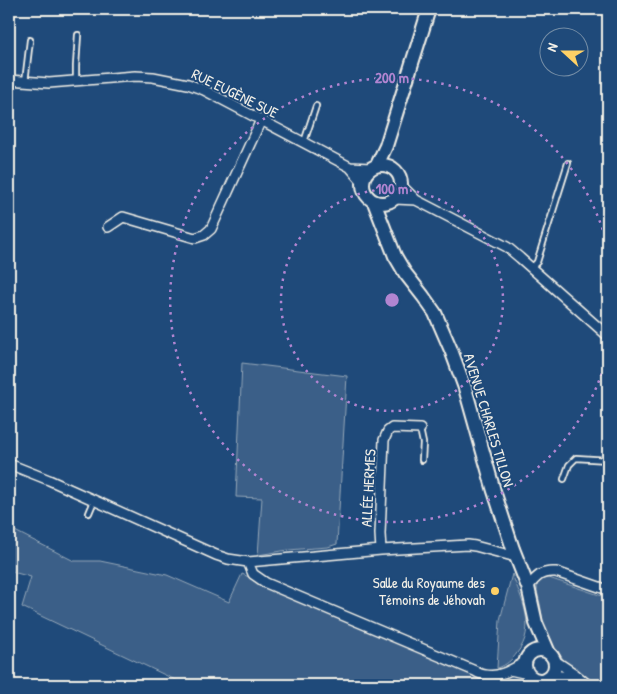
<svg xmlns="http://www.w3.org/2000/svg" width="617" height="694" font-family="'Patrick Hand',sans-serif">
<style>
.green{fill:#3a5f88;stroke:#97a8b8}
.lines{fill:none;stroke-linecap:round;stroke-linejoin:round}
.lane-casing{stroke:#f4f1e8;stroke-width:8}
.street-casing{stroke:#f4f1e8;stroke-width:12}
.secondary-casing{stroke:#f4f1e8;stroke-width:16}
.lane{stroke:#1f4a7a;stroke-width:4.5}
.street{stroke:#1f4a7a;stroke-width:9}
.secondary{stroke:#1f4a7a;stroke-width:12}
.ring{fill:none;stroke:#b185d1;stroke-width:2.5;stroke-dasharray:2.5 5}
.poi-dot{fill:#ffd166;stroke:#1f4a7a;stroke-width:2}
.labels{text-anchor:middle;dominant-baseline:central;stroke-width:4;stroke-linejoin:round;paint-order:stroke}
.street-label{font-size:15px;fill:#f4f1e8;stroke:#1f4a7a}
.poi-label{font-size:15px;fill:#f4f1e8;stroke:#1f4a7a;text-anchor:end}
.centre{fill:#b185d1;stroke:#1f4a7a;stroke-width:2.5}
.ring-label{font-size:15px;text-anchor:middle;font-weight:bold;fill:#b185d1;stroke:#1f4a7a;stroke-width:4;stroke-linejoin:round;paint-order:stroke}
</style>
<rect width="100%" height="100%" fill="#1f4a7a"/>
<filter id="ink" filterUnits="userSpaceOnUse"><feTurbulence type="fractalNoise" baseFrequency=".02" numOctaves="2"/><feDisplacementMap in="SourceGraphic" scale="10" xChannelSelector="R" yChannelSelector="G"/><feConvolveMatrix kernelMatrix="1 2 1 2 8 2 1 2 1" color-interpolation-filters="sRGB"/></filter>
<g filter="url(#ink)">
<!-- green -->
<path class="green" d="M242,363L347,376L337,544L328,547L288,550L258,555L262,498L236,497Z
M9,528L74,561H100L167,575L229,602L242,574L489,682C502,682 512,675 521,685H186L22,607L31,577L9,571Z
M512,574C522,600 537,628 517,653C512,660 506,665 498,668H497L500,620Z
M541,578H549L608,598V682C598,689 593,681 585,675C579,670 571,668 566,662C562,659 560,654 557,650C556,649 552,646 551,644C543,632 543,618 540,604C538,594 534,586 541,578Z"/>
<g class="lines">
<defs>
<path id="lane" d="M76,81V66L78,35
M25,82L30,40
M304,142L316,106
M531,268L537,262L568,163
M420,429L423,443L422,460
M564,479L569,465L576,458L608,460
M89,513L94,501"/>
<path id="street" d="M9,80L49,83L135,76L153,77L188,84L204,90L350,167L363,182
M350,167L371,168
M402,186L416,200L507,247L520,258L608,336
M395,199L416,200
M108,227L123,217L195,238L204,235L211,229L261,120
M9,464L49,480L216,555L228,559L248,562L381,550L468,545L475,546L516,557
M381,550L380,534L384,440L388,431L392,428L420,429
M248,562L253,574L266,583L475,671C478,673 482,675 486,675C500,678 514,668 525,662
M528,587C537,576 541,571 556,572L608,590
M554,660L575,674L588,685
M510,670L528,674
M551,675L571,677L580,682"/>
<path id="secondary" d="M363 184a19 19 0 1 1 38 0a19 19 0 1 1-38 0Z
M377,165L386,146L429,9
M374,202L395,256L405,273L423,296L435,313L451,350L465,388L494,491L513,549L528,587L536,623L549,653
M525 665a15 15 0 1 1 30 0a15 15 0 1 1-30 0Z"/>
</defs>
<!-- lane casing -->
<use href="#lane" class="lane-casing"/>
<!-- street casing -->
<use href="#street" class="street-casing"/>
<!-- secondary casing -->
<use href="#secondary" class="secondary-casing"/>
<!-- lane -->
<use href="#lane" class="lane"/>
<!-- street -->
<use href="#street" class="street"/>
<!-- secondary -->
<use href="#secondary" class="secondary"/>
</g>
</g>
<!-- distance rings -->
<g class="ring">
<circle cx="392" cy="300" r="111"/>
<path d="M608 352A222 222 0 1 1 608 248"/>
</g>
<!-- markers -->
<circle class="poi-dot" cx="495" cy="591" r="5"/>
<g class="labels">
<!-- street labels -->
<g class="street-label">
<text transform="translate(235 93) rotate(26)">RUE EUGÈNE SUE</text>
<text transform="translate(489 420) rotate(73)">AVENUE CHARLES TILLON</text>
<text transform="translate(368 488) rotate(-87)">ALLÉE HERMES</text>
</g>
<!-- poi labels -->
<g class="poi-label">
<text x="485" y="582">Salle du Royaume des<tspan x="485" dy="17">Témoins de Jéhovah</tspan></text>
</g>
</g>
<circle cx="392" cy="300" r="8" class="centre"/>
<g class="ring-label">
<text x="392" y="83">200 m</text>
<text x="392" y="194">100 m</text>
</g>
<!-- margin -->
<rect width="617" height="694" fill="none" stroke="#1f4a7a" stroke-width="30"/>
<rect x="15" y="15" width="587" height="664" fill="none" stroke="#f4f1e8" stroke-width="2" filter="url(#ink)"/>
<!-- north arrow -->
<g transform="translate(564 52) rotate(291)"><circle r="24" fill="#1f4a7a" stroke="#748da6"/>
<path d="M0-4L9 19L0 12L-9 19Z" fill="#ffd166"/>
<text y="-8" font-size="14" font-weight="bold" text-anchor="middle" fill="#f4f1e8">N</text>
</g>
</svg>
